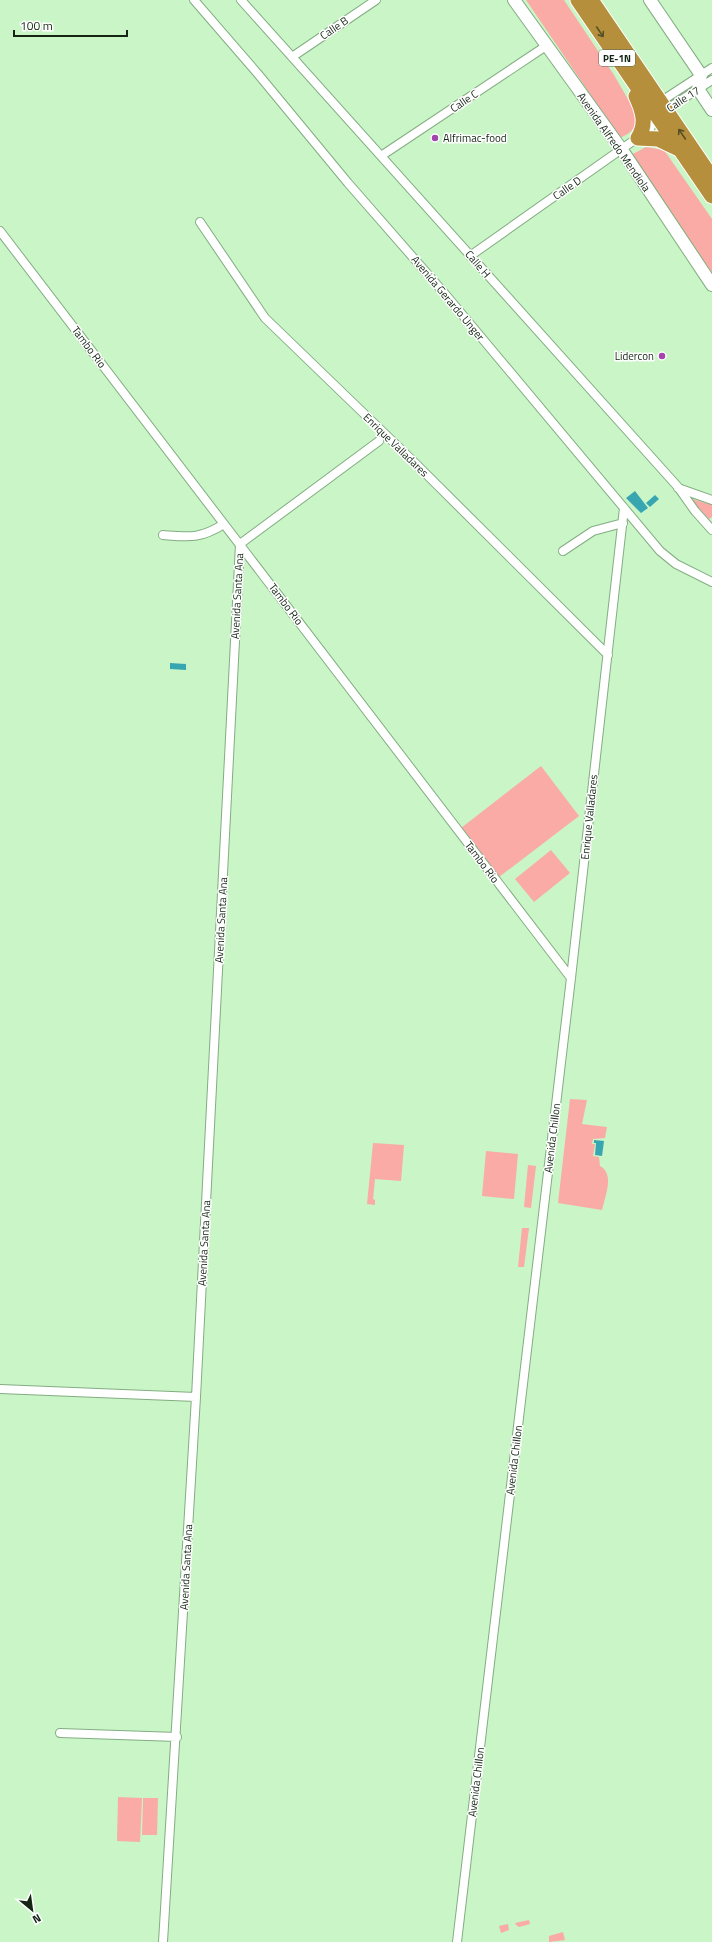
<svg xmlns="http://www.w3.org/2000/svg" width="712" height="1942" font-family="'Titillium Web',sans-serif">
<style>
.green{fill:#faaba5}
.water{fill:#38a6b0}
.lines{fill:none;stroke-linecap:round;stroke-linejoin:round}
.street-casing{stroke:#83ad82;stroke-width:10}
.secondary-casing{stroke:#83ad82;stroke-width:14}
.highway-casing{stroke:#fff;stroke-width:17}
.street{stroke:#fff;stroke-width:8}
.secondary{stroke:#fff;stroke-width:12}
.highway{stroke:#b58f3c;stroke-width:15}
.oneway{stroke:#544f24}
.poi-dot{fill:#a444ad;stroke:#fff;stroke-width:1.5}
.labels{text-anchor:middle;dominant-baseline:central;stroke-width:3;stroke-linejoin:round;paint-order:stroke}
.shield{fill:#fff;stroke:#5a665a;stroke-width:1}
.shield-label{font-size:10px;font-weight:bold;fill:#142514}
.street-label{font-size:11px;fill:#142514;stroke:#fff}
.poi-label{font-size:11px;fill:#142514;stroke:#fff;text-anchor:start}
</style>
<rect width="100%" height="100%" fill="#c9f5c7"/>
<!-- green -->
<path class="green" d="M526,0H564L614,75L637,115C637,128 631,133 620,138Z
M646,147L664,150L712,219V273L631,155Z
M689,498L712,505V517L709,519Z
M541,766L579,816L499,877L461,828Z
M551,850L570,873L534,902L515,879Z
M570,1099L587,1100L582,1124L607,1127L605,1138L593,1139L592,1144H595L593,1156L599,1157L600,1166C615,1174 605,1196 602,1210L558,1203Z
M373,1143L404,1145L401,1181L375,1179L373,1199L375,1200V1205L367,1204Z
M486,1151L518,1154L514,1199L482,1196Z
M528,1165L536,1166L531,1208L524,1207Z
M522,1228H529L524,1267H518Z
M118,1797L142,1798L140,1842L117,1841Z
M143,1798H158L157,1835H142Z
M529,1920L530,1924L519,1927L516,1925L515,1923Z
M508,1924L509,1930L501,1933L499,1926Z
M563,1932L565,1940L549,1942V1936Z"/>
<!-- water -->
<path class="water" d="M635,491L648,508L641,513L626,498Z
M655,495L659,499L650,507L646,503Z
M170,663L186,664V670L170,669Z
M594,1140L604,1141L602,1156L595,1155L596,1143H594Z"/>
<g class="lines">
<defs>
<path id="street" d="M194,0L258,74L348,183L445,294L660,551L676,564L712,582
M241,0L678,487L695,511L712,530
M292,57L376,0
M664,111L712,80
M381,156L546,46
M200,222L265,318L413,461L608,655
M0,231L571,978
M470,256L650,129L660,102L712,68
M678,488L712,500
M163,535C190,537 200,539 224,524
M563,551L593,531L623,523
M0,1389L196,1397
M60,1733L177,1737
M163,1942L196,1397L240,544L379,441
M457,1942L571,978L624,508"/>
<path id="secondary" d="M514,0L622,150L712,285
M650,0L701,75L698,89L712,110"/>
<path id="highway" d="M578,0L712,196
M591,0L712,178
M636,96C643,111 647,124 638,138
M638,138L658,139L679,149"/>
</defs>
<!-- street casing -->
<use href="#street" class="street-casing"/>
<!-- secondary casing -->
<use href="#secondary" class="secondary-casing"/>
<!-- highway casing -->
<use href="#highway" class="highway-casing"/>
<!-- street -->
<use href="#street" class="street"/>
<!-- secondary -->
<use href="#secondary" class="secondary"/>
<!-- highway -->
<use href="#highway" class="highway"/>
</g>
<!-- one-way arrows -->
<defs><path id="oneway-shaft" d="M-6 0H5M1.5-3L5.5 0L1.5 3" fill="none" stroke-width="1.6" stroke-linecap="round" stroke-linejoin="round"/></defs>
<g class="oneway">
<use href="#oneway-shaft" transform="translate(600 32) rotate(56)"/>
<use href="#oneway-shaft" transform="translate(682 134) rotate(-124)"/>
</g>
<!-- markers -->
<g class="poi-dot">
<circle cx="435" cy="138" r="4"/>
<circle cx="662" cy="356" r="4"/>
</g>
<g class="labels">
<!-- shield labels -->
<rect class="shield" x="599" y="50" width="36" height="16" rx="3"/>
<g class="shield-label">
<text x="617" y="58">PE-1N</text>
</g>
<!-- street labels -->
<g class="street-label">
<text transform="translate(334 28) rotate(-34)">Calle B</text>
<text transform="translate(683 99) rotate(-33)">Calle 17</text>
<text transform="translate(464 101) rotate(-34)">Calle C</text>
<text transform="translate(614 142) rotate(55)">Avenida Alfredo Mendiola</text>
<text transform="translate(567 188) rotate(-35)">Calle D</text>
<text transform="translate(478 264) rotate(49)">Calle H</text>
<text transform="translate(448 298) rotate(50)">Avenida Gerardo Unger</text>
<text transform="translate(89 347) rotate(53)">Tambo Rio</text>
<text transform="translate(396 445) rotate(44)">Enrique Valladares</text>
<text transform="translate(237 596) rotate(-87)">Avenida Santa Ana</text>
<text transform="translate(286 604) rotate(53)">Tambo Rio</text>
<text transform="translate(589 817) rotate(-84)">Enrique Valladares</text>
<text transform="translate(482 862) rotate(53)">Tambo Rio</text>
<text transform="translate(221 920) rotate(-87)">Avenida Santa Ana</text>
<text transform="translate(552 1138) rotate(-83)">Avenida Chillon</text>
<text transform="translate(204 1243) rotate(-87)">Avenida Santa Ana</text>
<text transform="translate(514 1460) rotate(-83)">Avenida Chillon</text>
<text transform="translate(186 1567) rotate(-87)">Avenida Santa Ana</text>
<text transform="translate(476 1782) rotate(-83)">Avenida Chillon</text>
</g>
<!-- poi labels -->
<g class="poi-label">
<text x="443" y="138">Alfrimac-food</text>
<text x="654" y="356" text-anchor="end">Lidercon</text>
</g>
</g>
<!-- north arrow -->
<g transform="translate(32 1910) rotate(151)" stroke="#ffffff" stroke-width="3" paint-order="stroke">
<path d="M0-3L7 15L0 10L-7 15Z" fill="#142514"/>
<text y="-6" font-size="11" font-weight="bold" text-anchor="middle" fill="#142514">N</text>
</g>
<!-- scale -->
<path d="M14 30v6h113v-6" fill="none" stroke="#142514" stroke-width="2"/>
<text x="20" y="30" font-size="12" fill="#142514" stroke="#ffffff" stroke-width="3" paint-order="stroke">100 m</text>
</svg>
